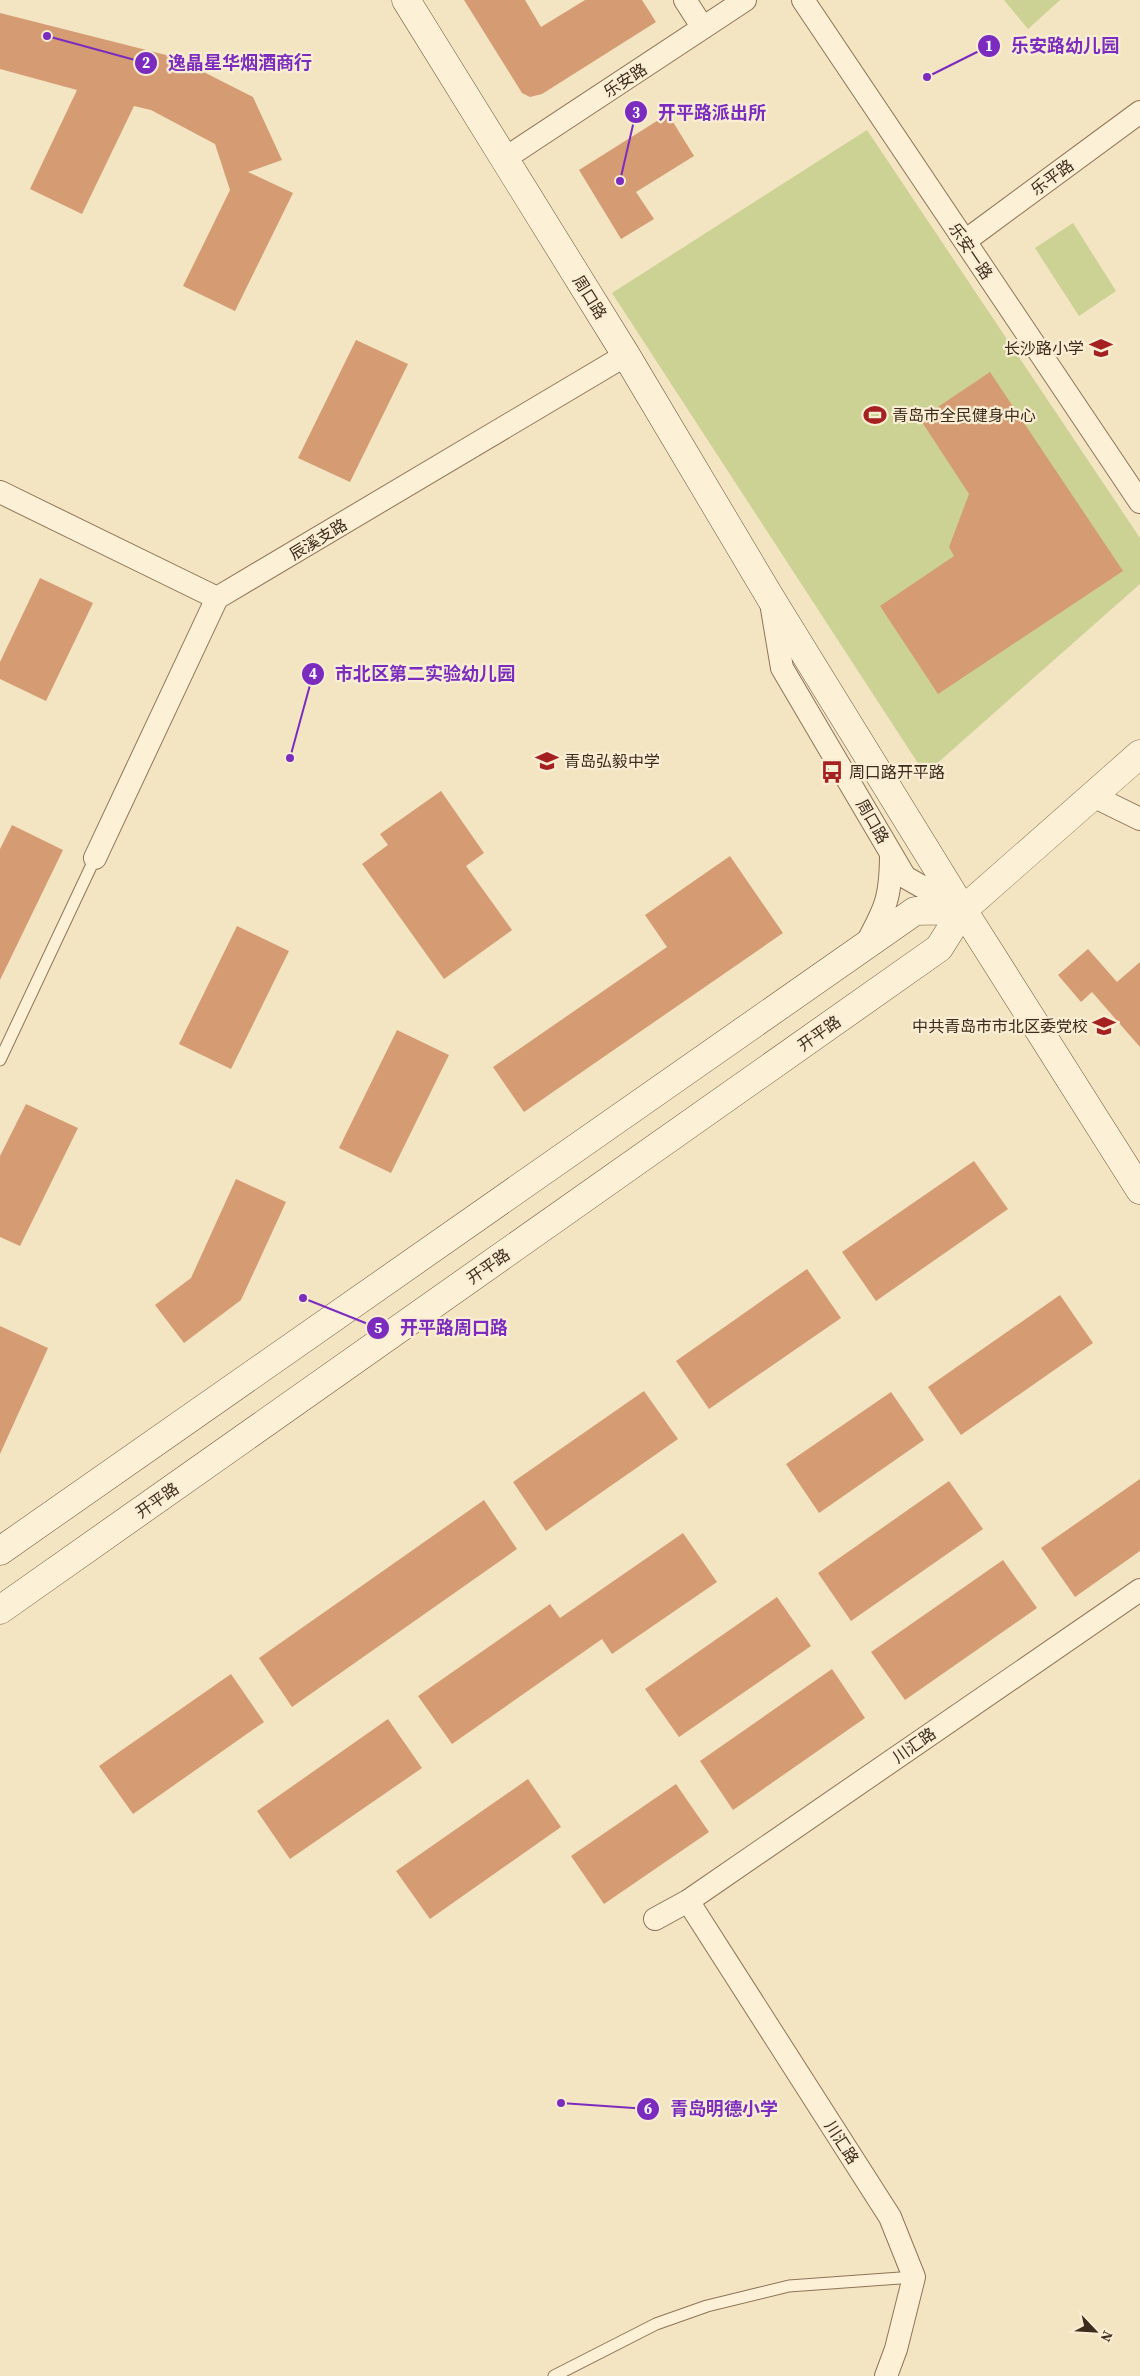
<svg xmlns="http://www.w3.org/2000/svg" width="1140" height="2376" font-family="'Source Serif 4','Noto Sans SC',serif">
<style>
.green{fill:#cbd294}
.building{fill:#d59c74}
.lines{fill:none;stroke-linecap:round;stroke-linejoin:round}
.service-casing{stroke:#8f7457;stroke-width:13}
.minor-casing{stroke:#8f7457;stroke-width:24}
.tertiary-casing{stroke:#8f7457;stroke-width:29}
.secondary-casing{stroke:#71553a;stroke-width:29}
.service{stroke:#fcf1d6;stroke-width:11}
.minor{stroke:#fcf1d6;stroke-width:22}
.tertiary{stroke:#fcf1d6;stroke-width:28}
.secondary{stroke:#fcf1d6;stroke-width:28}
.labels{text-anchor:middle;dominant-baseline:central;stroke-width:4.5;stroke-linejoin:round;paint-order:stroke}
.street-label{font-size:16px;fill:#3d2c1d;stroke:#f9eed3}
.poi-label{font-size:16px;fill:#3d2c1d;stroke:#f9eed3;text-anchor:start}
.leader{fill:none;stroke:#7b2cbf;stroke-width:2}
.callout-dot{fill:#7b2cbf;stroke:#f9eed3;stroke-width:2}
.mark-label{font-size:15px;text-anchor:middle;font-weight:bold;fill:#fff}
.callout-label{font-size:18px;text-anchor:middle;font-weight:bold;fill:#7b2cbf;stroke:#f9eed3;stroke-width:4.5;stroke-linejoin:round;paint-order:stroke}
</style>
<rect width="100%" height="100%" fill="#f3e4c2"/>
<!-- green -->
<path class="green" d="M1004,0H1060L1028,29Z
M867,130L1140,538V584L925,774L612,293Z
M1073,223L1116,291L1079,316L1035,248Z"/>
<!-- building -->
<path class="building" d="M464,0H525L541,27L585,0H642L656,22L542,94L530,97L522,93Z
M0,13L174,57L253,97L282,160L248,172L293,193L235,311L183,286L230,190L215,144L151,110L134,106L82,214L30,189L77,90L0,69Z
M668,114L694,156L636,192L654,219L621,239L579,170Z
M356,340L408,364L350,482L298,458Z
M990,372L1123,571L938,694L880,606L954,556L949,547L969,494L920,419Z
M40,578L93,603L46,701L0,679V662Z
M441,791L484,853L466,866L512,930L444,979L362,864L388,845L380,834Z
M12,825L63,850L0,980V849Z
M730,856L783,933L524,1112L493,1067L667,947L645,915Z
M237,926L289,951L231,1069L179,1044Z
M1088,949L1117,982L1140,962V1047L1092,992L1081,1002L1058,975Z
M397,1030L449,1055L391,1173L339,1148Z
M26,1104L78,1128L20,1246L0,1237V1156Z
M974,1161L1008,1209L876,1301L842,1252Z
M236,1179L286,1202L241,1300L184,1343L155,1305L191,1278Z
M807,1269L841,1318L709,1409L676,1361Z
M1060,1295L1093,1343L961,1435L928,1387Z
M0,1326L48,1348L0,1454Z
M644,1391L678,1439L546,1531L513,1482Z
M891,1392L924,1440L819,1513L786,1464Z
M1140,1479V1551L1075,1597L1041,1548Z
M949,1481L983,1529L851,1621L818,1573Z
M484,1500L517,1549L292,1707L259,1658Z
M683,1533L717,1582L612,1654L602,1639L452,1744L418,1696L550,1604L560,1618Z
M1003,1560L1037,1608L905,1700L871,1652Z
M777,1597L811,1646L679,1737L645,1689Z
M832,1669L865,1718L733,1810L700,1761Z
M231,1674L264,1722L133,1814L99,1766Z
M388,1719L422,1768L290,1859L257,1811Z
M528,1779L561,1827L430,1919L396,1871Z
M676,1784L709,1832L604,1904L571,1856Z"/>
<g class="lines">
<defs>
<path id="service" d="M0,1060L95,858
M554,2376L656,2324L707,2306L789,2286L914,2277"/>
<path id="minor" d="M685,0L703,28
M803,0L1140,502
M504,159L745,0
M965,241L1140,112
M0,492L217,598
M217,598L626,355
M771,603L782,668L905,877L963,910
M1093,796L1140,819
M95,858L217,598
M865,946C886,908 891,897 891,854
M688,1901L890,2217L914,2277L896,2349L886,2376
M655,1919L688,1901L1140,1590"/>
<path id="tertiary" d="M963,910L1140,754"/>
<path id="secondary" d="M406,0L626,355L770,597L963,910L1140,1190
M0,1551L915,911L963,910
M0,1610L939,948L963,910"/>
</defs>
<!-- service casing -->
<use href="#service" class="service-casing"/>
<!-- minor casing -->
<use href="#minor" class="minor-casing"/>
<!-- tertiary casing -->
<use href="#tertiary" class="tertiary-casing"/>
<!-- secondary casing -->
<use href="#secondary" class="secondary-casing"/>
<!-- service -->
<use href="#service" class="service"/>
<!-- minor -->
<use href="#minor" class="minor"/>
<!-- tertiary -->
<use href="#tertiary" class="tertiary"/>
<!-- secondary -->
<use href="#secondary" class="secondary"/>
</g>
<!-- icons -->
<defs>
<symbol id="school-bare" viewBox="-9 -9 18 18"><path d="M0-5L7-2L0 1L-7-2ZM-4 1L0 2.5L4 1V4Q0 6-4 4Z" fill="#a42021" stroke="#f9eed3" stroke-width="2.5" paint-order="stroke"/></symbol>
<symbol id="stadium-bare" viewBox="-9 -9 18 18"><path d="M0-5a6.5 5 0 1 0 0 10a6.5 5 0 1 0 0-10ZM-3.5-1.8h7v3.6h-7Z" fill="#a42021" stroke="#f9eed3" stroke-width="2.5" paint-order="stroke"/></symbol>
<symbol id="bus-bare" viewBox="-9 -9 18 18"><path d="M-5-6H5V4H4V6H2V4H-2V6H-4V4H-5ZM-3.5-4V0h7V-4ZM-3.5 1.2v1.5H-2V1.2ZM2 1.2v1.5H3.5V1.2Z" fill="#a42021" stroke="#f9eed3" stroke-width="2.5" paint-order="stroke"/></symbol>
<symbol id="university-bare" viewBox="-9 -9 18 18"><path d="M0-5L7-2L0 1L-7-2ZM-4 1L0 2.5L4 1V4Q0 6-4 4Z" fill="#a42021" stroke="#f9eed3" stroke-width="2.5" paint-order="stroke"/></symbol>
</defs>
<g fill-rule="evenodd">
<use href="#school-bare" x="1085" y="332" width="32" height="32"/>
<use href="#stadium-bare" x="859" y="399" width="32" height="32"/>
<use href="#school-bare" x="531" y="745" width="32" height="32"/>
<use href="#bus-bare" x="816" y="756" width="32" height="32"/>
<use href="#university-bare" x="1088" y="1010" width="32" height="32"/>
</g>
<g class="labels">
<!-- street labels -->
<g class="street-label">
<text transform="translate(625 80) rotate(-33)">乐安路</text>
<text transform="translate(1052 177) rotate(-36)">乐平路</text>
<text transform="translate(971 251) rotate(56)">乐安一路</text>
<text transform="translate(590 297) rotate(58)">周口路</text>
<text transform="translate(318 539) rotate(-31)">辰溪支路</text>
<text transform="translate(873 821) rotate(60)">周口路</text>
<text transform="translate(819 1033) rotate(-35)">开平路</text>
<text transform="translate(488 1266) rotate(-35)">开平路</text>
<text transform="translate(157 1500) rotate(-35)">开平路</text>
<text transform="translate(914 1745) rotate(-35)">川汇路</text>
<text transform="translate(842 2142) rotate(57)">川汇路</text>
</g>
<!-- poi labels -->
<g class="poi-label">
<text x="1084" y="348" text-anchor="end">长沙路小学</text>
<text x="892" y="415">青岛市全民健身中心</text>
<text x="564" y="761">青岛弘毅中学</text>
<text x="849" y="772">周口路开平路</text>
<text x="1088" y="1026" text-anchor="end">中共青岛市市北区委党校</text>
</g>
</g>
<!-- callouts -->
<path class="leader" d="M927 77L989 46M47 36L146 63M620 181L636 112M290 758L313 674M303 1298L378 1328M561 2103L648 2109"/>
<g class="callout-dot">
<circle cx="927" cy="77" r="5"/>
<circle cx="47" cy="36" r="5"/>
<circle cx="620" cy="181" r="5"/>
<circle cx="290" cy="758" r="5"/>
<circle cx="303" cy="1298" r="5"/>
<circle cx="561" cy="2103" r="5"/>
<circle cx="989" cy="46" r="12"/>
<circle cx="146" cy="63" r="12"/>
<circle cx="636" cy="112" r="12"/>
<circle cx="313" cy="674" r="12"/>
<circle cx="378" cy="1328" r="12"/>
<circle cx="648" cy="2109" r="12"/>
</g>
<g class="mark-label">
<text x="989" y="51">1</text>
<text x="146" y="68">2</text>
<text x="636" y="118">3</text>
<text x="313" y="679">4</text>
<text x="378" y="1333">5</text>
<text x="648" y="2114">6</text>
</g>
<g class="callout-label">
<text x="1065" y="52">乐安路幼儿园</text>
<text x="240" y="69">逸晶星华烟酒商行</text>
<text x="712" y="119">开平路派出所</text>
<text x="425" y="680">市北区第二实验幼儿园</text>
<text x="454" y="1334">开平路周口路</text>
<text x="724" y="2115">青岛明德小学</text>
</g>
<!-- north arrow -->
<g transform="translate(1095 2331) rotate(115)" stroke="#f9eed3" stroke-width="4" paint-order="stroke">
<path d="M0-4L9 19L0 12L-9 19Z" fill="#3d2c1d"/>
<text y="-8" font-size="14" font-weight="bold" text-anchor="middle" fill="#3d2c1d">N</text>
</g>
</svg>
